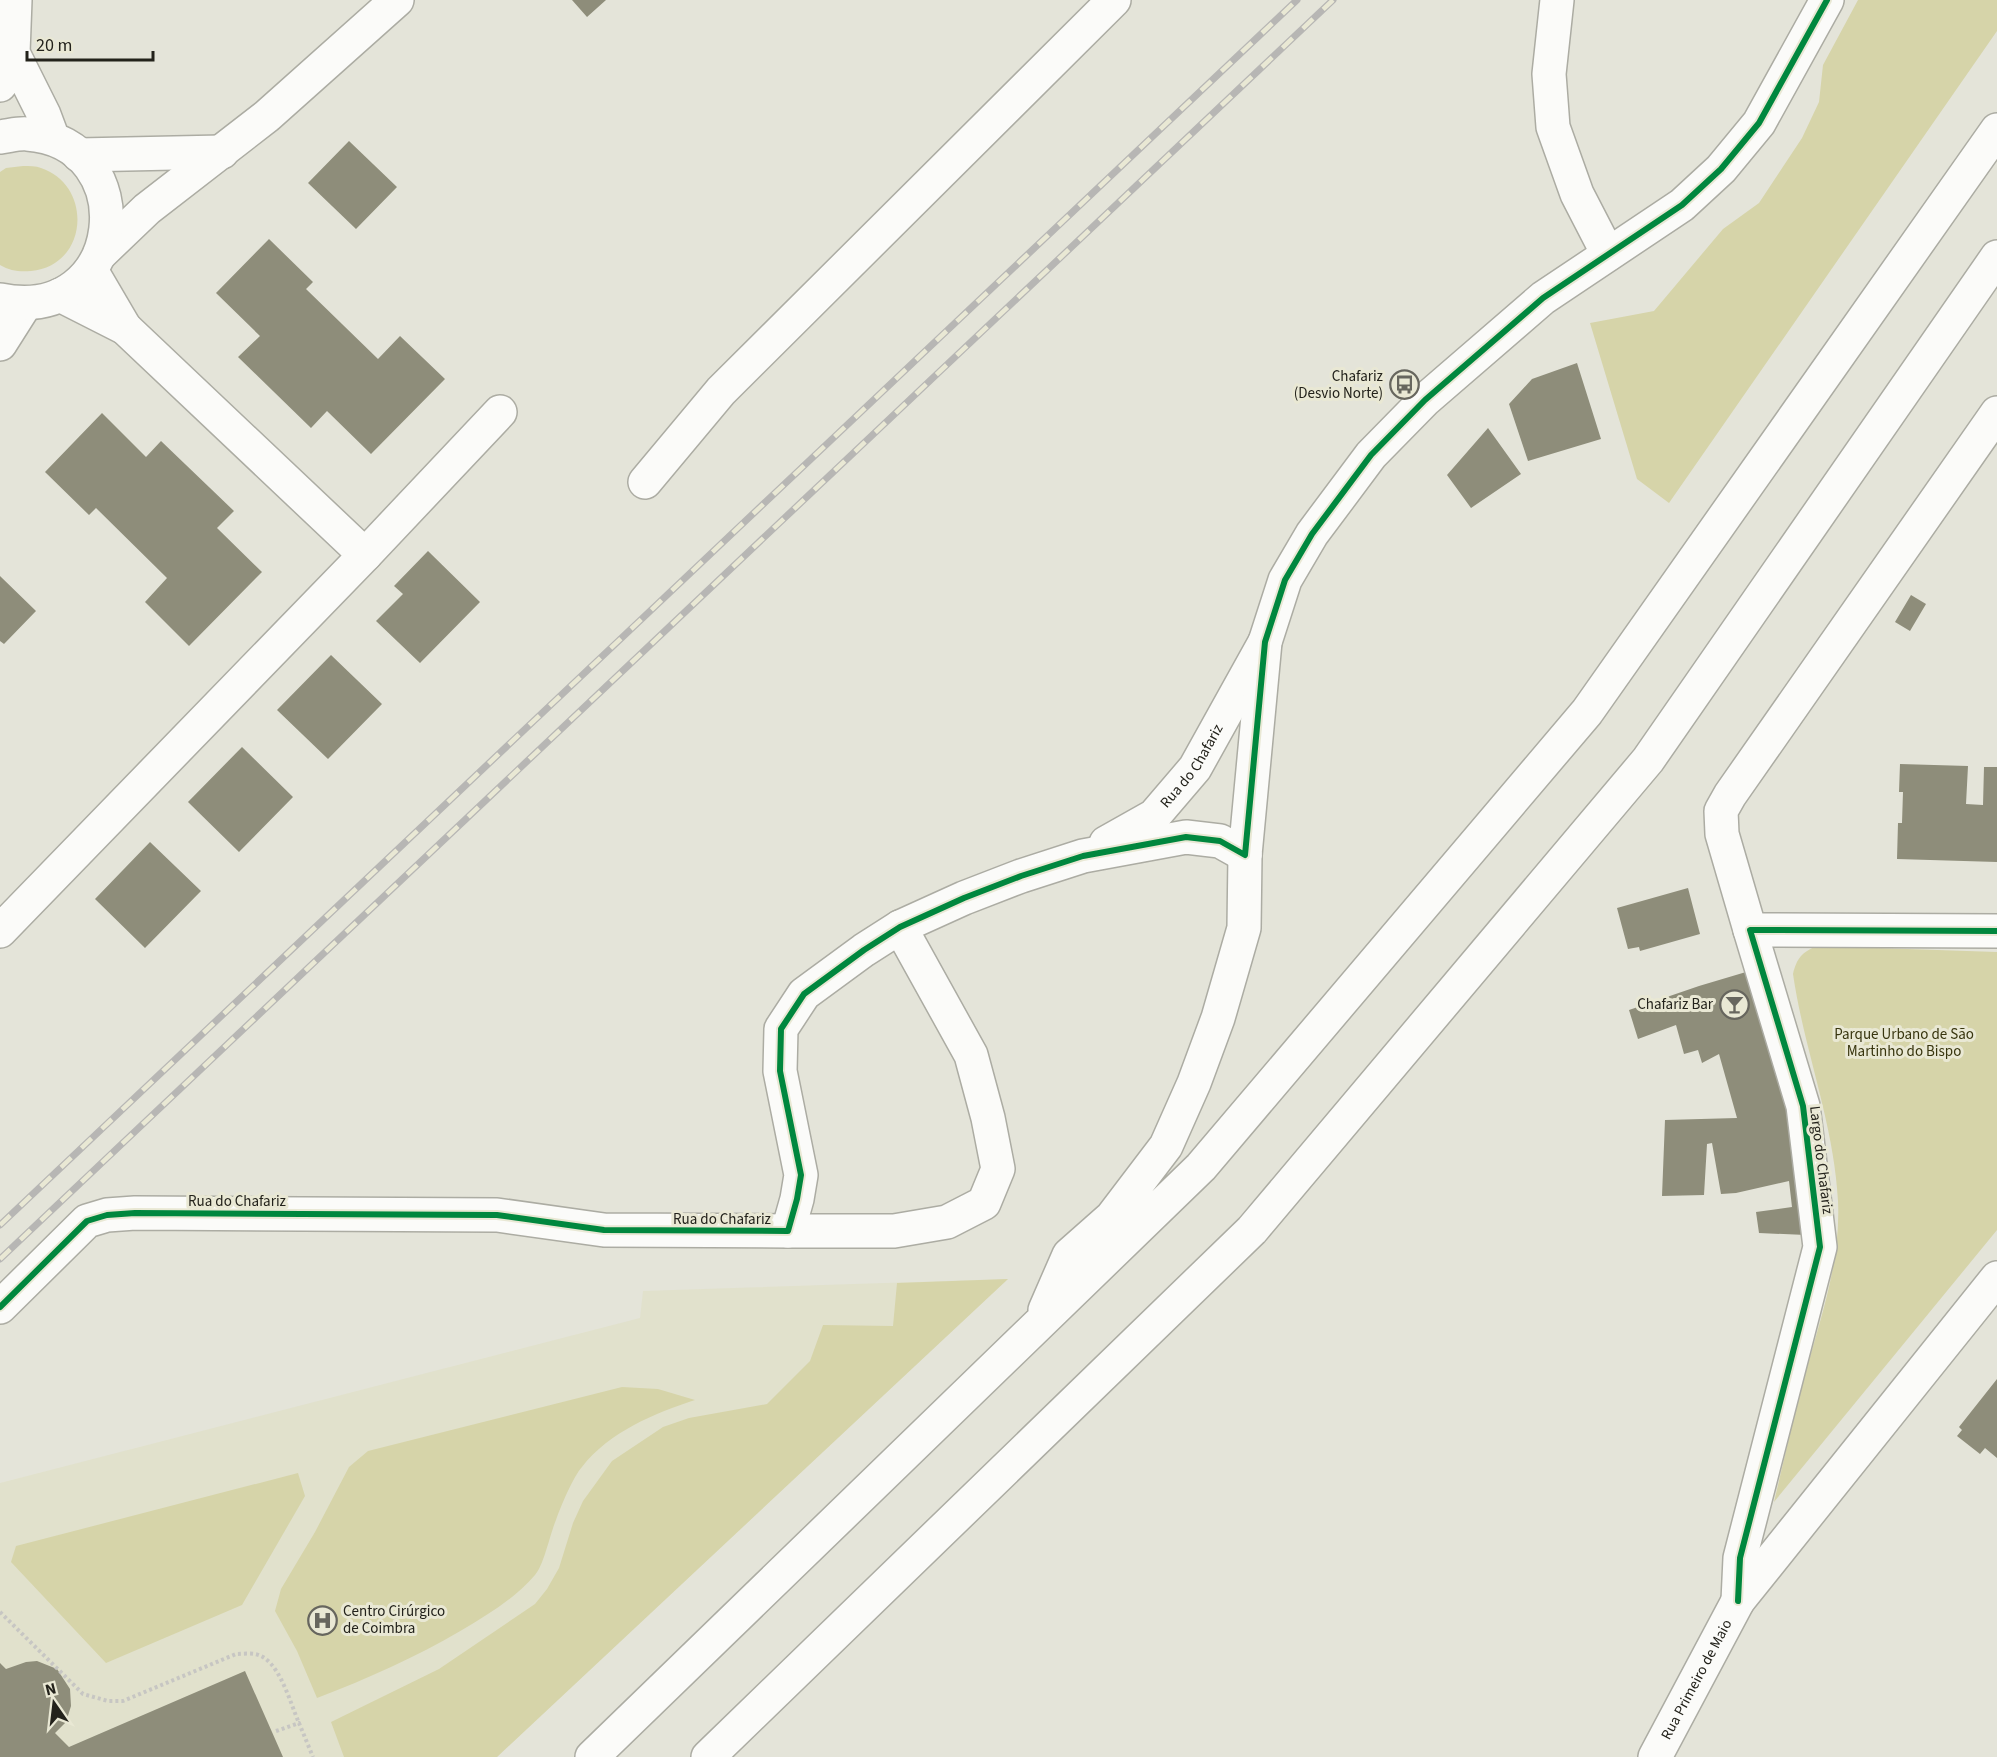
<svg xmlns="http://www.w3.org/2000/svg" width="1997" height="1757" font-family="'Source Sans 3',sans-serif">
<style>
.built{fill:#e1e1cc}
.green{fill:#d6d4a9}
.building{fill:#8e8d7a}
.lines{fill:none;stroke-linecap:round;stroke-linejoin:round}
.minor-casing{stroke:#acaca3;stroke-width:36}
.tertiary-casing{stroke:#acaca3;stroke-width:36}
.trunk-casing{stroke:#acaca3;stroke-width:36}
.path{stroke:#c7c6c3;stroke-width:4;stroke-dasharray:3 3;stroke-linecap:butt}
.minor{stroke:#fbfbf9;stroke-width:33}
.tertiary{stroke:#fbfbf9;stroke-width:33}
.trunk{stroke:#fbfbf9;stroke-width:33}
.rail-casing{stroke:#b7b6b4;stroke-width:7}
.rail{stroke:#e9e8d4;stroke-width:4.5;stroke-dasharray:14;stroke-linecap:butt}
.cycleway-casing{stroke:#e9e8d4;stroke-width:10}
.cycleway{stroke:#00873e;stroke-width:6}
.labels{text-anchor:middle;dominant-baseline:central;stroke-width:6;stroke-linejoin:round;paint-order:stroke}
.poi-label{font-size:15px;fill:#23221b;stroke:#e9e8d4;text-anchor:end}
.street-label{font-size:15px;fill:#23221b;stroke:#e9e8d4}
.park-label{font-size:15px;fill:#38350e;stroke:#e9e8d4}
</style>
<rect width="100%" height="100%" fill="#e4e4d9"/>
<!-- built -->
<path class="built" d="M1008,1279L497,1757H0V1483L640,1318L643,1291Z"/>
<!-- green -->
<path class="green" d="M1858,0H1997V31L1669,503L1637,479L1590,323L1654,311L1723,229L1759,203L1802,138L1819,102L1823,65Z
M23,166C29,166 36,166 41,168C94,186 88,266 31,271C20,272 10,271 0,265V172L6,168Z
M1817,946L1997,952V1230L1774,1502C1784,1460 1793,1419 1804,1378C1820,1320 1841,1262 1838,1201C1834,1123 1804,1050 1793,974C1797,958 1802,952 1817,946Z
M1008,1279L497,1757H344L331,1722L439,1669L535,1604L547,1589L559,1568L573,1523L583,1501L612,1461L663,1427L689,1418L767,1404L810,1361L823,1325L893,1326L897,1283Z
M622,1387L658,1389L695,1400C655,1413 609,1432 582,1467C573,1477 561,1506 556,1520C550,1534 544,1565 535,1575C514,1599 489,1614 462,1630C414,1658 369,1678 317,1698L297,1651L275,1611L281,1589L315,1532L349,1467L368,1451Z
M298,1473L305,1496L242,1605L106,1663L11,1562L16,1546Z"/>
<!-- building -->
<path class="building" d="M572,0H606L587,17Z
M349,141L397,187L356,229L308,183Z
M269,239L313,282L306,289L378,359L400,336L445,379L371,454L327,411L311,428L238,357L260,336L216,293Z
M1577,363L1601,439L1528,461L1509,404L1532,379Z
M102,413L146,457L161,441L234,511L217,528L262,572L189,646L145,602L167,578L96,508L89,515L45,472Z
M1488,428L1521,474L1471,508L1447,475Z
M428,551L480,602L420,663L376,621L403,594L394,586Z
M0,576L36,611L4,644L0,641Z
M1911,595L1926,604L1910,631L1895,622Z
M331,655L382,704L328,759L277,710Z
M242,747L293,797L239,852L188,802Z
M1900,764L1968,766L1966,804L1983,805L1984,767H1997V862L1897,859L1898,823H1902L1903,792H1899Z
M150,842L201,891L145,948L95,899Z
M1688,888L1700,934L1640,951L1639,947L1628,949L1617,908Z
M1746,972L1792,1129L1806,1235L1759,1233L1756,1212L1792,1207L1789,1181L1736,1193L1721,1194L1712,1143L1707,1144L1704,1195L1662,1196L1665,1120L1737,1118L1719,1054L1702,1063L1698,1050L1684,1054L1676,1025L1638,1039L1629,1010L1699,986Z
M1997,1379V1458L1985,1448L1980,1454L1957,1436L1962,1430L1959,1427Z
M37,1661L57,1669L70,1689L71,1706L66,1722L55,1733L69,1747L245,1671L283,1757H0V1663L6,1669L26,1662Z"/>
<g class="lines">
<defs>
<g id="minor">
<path d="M1557,0L1549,74L1553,127L1577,194L1608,254"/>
<path d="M79,155L222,152"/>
<path d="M100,254L147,209L267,116L397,0"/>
<path d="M91,270L125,328"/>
<path d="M60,295L125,328L365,555"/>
<path d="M0,344L26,303"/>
<path d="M645,482L721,391L1114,0"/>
<path id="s1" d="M1106,843L1154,816L1195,768L1265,642"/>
<path d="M1750,930L1722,834L1721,811L1730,795L1997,413"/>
<path d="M0,931L365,555L500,412"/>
<path d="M788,1231H894L947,1222L984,1203L998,1169L988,1118L971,1055L900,927"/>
<path d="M0,1307L87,1221L107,1215L135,1213L497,1215L604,1230L788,1231L797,1199L801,1175L780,1071L781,1029L804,994L864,950L900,927L964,898L1021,876L1083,856L1186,837L1220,841L1245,855"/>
<path d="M1738,1601L1740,1558L1820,1247L1803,1106L1750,930L1997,931"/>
<path id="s2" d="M1655,1757L1738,1601L1997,1278"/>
</g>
<path id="tertiary" d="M13,53L44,115L53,139
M0,85L13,53L15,0
M0,137C9,136 19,133 27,134C145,142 128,326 0,300
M1245,855L1265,642L1285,580L1312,534L1371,455L1425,400L1543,298L1682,205L1721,169L1759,123L1827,0"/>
<path id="trunk" d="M1045,1310L1069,1255L1112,1217L1166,1146L1194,1083L1218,1018L1244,928L1245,855
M592,1757L1201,1167L1587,712L1997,130
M708,1757L1252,1230L1648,760L1997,257"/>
</defs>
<!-- minor casing -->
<use href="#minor" class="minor-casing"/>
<!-- tertiary casing -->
<use href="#tertiary" class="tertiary-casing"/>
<!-- trunk casing -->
<use href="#trunk" class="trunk-casing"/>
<!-- path -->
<path class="path" d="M0,1612L83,1694L108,1701H123L236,1654C242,1654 249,1653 255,1654C279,1658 290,1703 299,1723
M276,1731L299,1723L313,1757"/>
<!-- minor -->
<use href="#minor" class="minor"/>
<!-- tertiary -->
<use href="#tertiary" class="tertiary"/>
<!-- trunk -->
<use href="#trunk" class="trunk"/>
<defs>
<path id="rail" d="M0,1225L1297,0
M0,1259L1333,0"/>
</defs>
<!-- rail casing -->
<use href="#rail" class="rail-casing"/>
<!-- rail -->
<use href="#rail" class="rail"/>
<defs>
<path id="cycleway" d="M0,1307L87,1221L107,1215L135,1213L497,1215L604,1230L788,1231L797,1199L801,1175L780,1071L781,1029L804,994L864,950L900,927L964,898L1021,876L1083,856L1186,837L1220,841L1245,855L1265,642L1285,580L1312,534L1371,455L1425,400L1543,298L1682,205L1721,169L1759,123L1827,0
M1738,1601L1740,1558L1820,1247L1803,1106L1750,930L1997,931"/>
</defs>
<!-- cycleway casing -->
<use href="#cycleway" class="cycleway-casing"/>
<!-- cycleway -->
<use href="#cycleway" class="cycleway"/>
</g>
<!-- icons -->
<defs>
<symbol id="bus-ring" viewBox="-11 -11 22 22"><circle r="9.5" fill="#e9e8d4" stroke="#67665e" stroke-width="1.5"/><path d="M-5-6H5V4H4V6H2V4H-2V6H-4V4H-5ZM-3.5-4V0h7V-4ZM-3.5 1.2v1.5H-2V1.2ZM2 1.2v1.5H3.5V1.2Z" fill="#67665e"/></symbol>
<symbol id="bar-ring" viewBox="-11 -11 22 22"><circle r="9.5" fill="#e9e8d4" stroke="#67665e" stroke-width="1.5"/><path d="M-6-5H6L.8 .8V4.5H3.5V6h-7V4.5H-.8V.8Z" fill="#67665e"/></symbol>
<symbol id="hospital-ring" viewBox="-11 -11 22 22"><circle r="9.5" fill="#e9e8d4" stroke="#67665e" stroke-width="1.5"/><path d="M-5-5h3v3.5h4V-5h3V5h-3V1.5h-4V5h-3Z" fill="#67665e"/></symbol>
</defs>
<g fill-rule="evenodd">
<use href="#bus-ring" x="1388" y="368" width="33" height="33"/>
<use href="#bar-ring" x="1718" y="988" width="33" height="33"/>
<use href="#hospital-ring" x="306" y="1604" width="33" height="33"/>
</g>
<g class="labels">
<!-- poi labels -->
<g class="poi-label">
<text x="1383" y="376">Chafariz<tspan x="1383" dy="17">(Desvio Norte)</tspan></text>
<text x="1713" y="1004">Chafariz Bar</text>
<text x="343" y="1611" text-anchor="start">Centro Cirúrgico<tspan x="343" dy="17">de Coimbra</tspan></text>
</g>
<!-- street labels -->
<g class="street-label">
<text stroke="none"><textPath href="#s1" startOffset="118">Rua do Chafariz</textPath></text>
<text transform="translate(1821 1160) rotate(83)">Largo do Chafariz</text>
<text x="237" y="1201">Rua do Chafariz</text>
<text x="722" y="1219">Rua do Chafariz</text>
<text stroke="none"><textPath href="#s2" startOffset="88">Rua Primeiro de Maio</textPath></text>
</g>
<!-- park labels -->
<g class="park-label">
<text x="1904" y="1034">Parque Urbano de São<tspan x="1904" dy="17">Martinho do Bispo</tspan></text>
</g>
</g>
<!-- north arrow -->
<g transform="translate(54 1703) rotate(346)" stroke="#e9e8d4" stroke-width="4.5" paint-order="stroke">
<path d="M0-4.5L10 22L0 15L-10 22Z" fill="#23221b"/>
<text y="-9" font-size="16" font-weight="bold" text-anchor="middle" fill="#23221b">N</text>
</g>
<!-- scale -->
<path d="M27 51v9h126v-9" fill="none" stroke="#23221b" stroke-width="3"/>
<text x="36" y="51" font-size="18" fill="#23221b" stroke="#e9e8d4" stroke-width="4.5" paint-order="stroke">20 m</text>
</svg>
